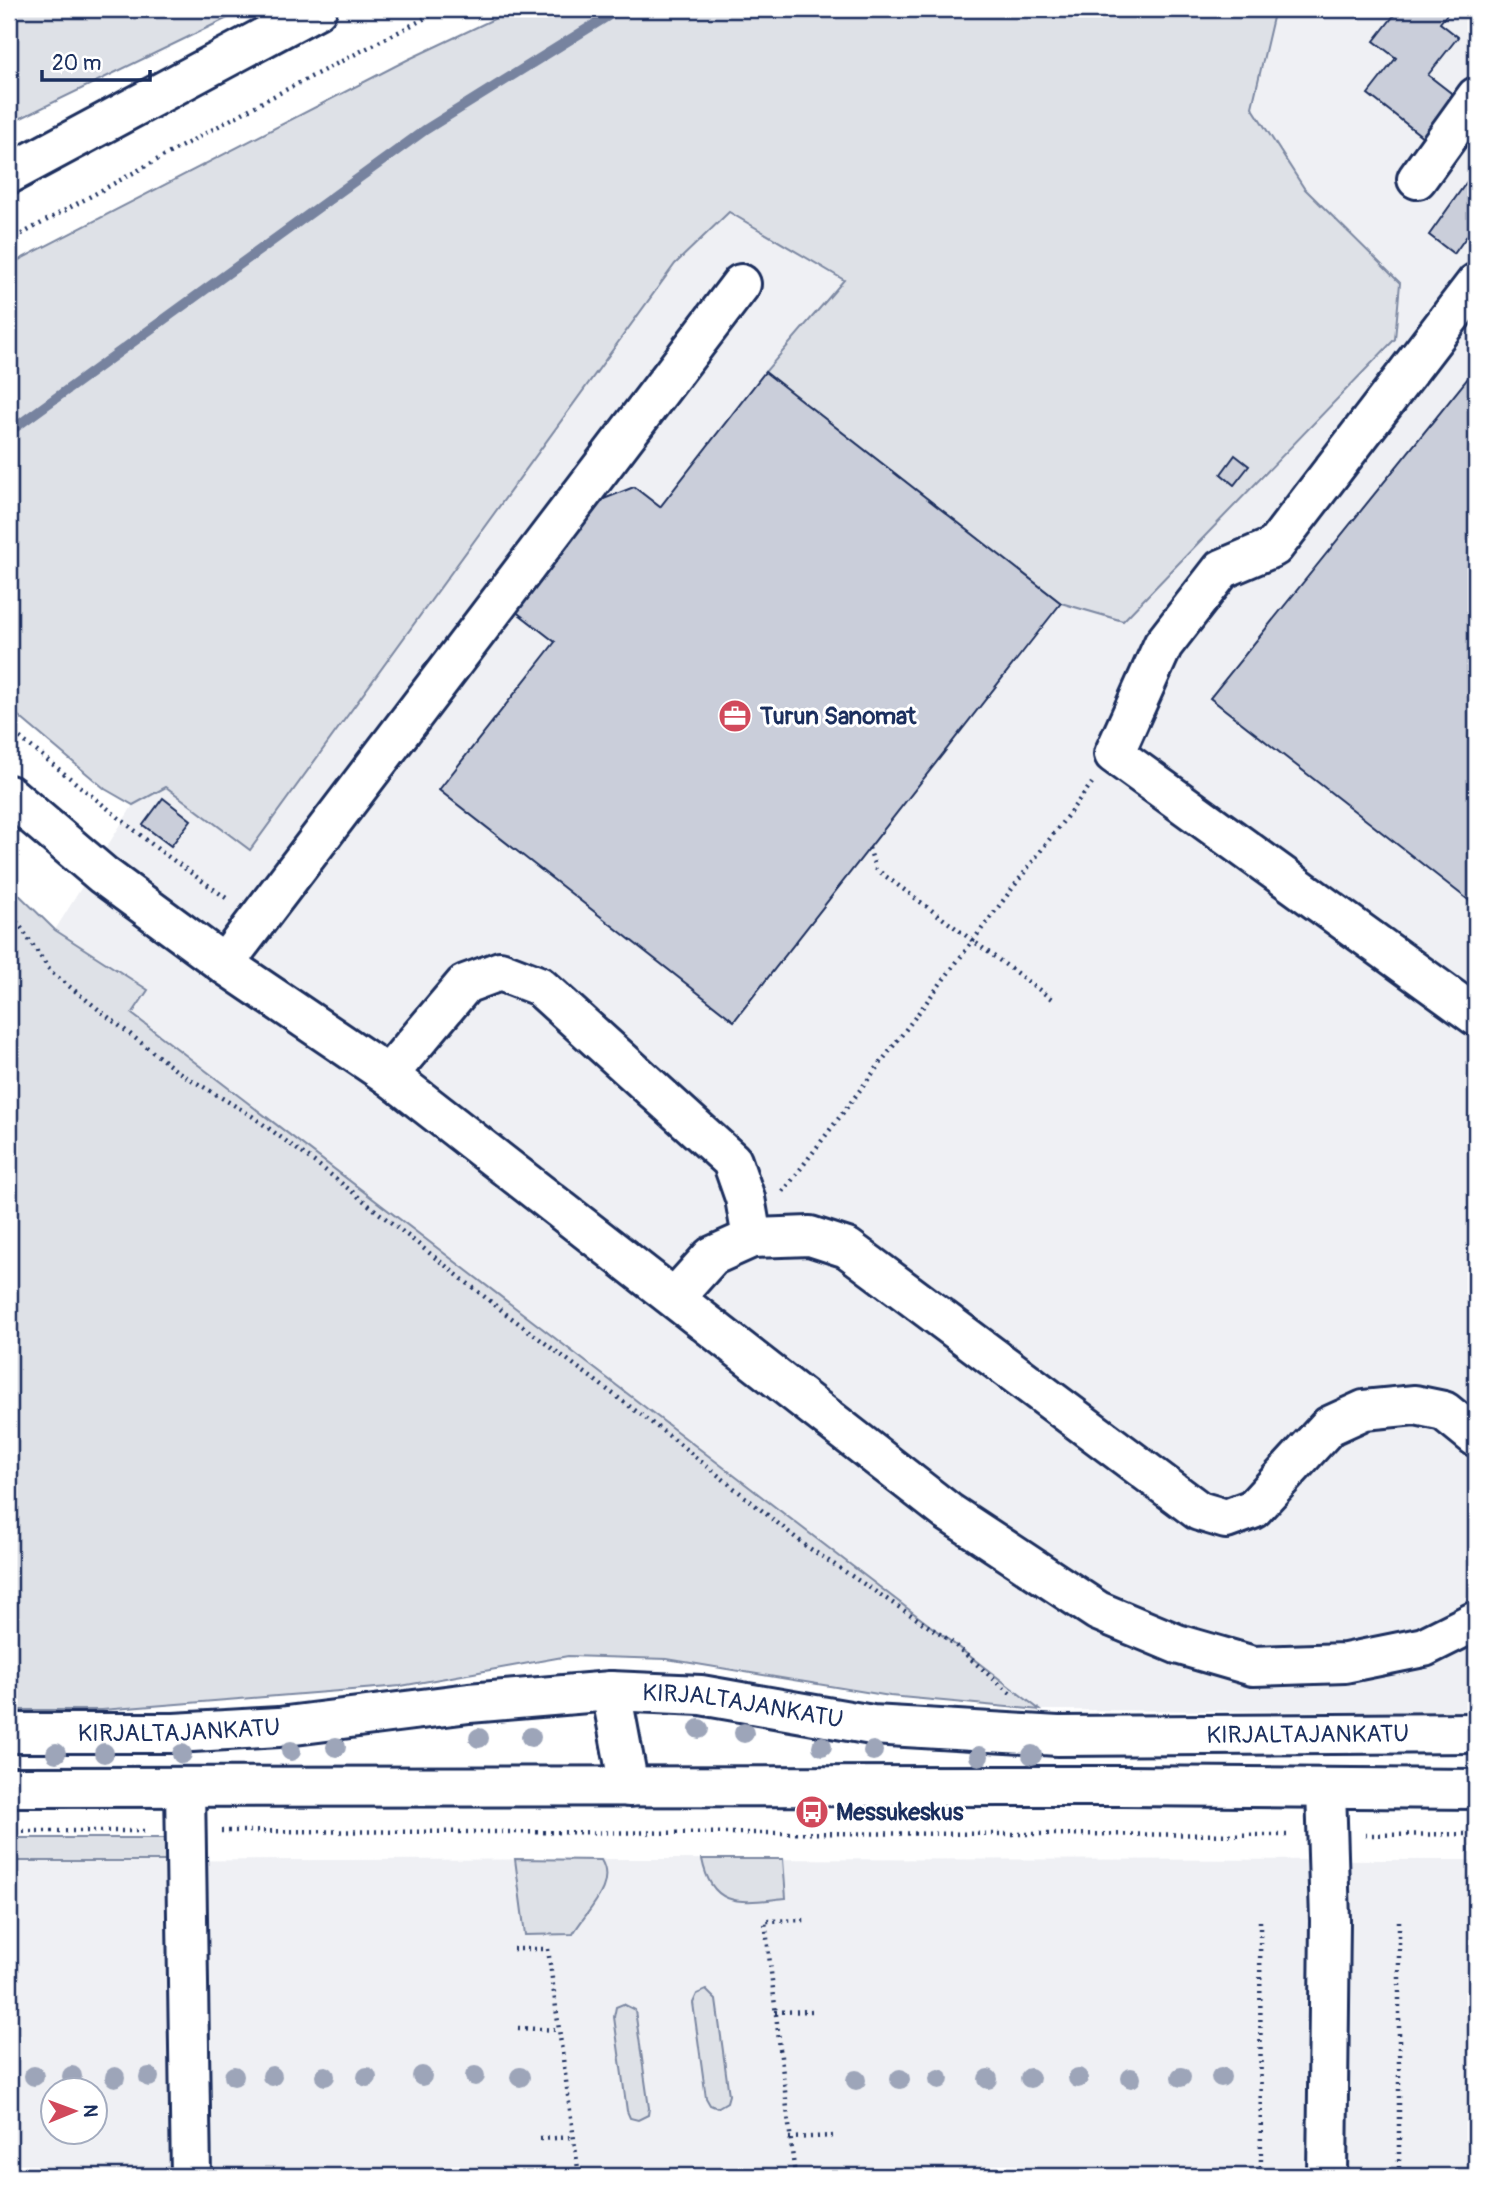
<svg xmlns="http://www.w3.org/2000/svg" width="1485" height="2185" font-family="Pangolin,sans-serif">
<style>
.built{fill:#eff0f4;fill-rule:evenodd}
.green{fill:#dee1e7;stroke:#7c88a2;stroke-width:2}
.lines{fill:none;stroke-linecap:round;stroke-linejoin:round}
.stream{stroke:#77839f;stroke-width:10}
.building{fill:#caceda;stroke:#1b2f5e;stroke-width:2}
.minor-casing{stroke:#1b2f5e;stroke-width:44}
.path{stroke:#1b2f5e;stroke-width:4.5;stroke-dasharray:2 5;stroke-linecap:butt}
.minor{stroke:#fff;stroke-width:38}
.tree{fill:#9da5b9}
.labels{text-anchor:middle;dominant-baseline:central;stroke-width:6;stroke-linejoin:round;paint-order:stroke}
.poi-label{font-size:24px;font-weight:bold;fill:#1b2f5e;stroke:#fff;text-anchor:start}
.street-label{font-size:24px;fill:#1b2f5e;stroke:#fff}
</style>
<rect width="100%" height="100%" fill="#fff"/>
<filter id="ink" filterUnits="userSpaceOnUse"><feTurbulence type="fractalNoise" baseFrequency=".0143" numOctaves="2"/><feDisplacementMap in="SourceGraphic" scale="14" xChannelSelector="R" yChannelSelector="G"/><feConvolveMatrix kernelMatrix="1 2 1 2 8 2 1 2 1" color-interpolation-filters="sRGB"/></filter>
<g filter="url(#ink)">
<!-- built -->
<path class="built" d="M700,9H1476V1712L1040,1710L131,1013L148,991L55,930L133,805L166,786L250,850Z
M643,1859L1476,1860V2176H9V1861ZM52,2090H94V2132H52Z"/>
<!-- green -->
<path class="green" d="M9,9H246L9,124Z
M515,9H1275L1252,107L1304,188L1400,283L1395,339L1123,621L1061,603L765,372L844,280L729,212L675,264L250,850L166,787L133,805L105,789L9,708V265L407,60Z
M9,885L55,930L148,990L132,1014L1040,1710L890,1696L667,1659L568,1656L401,1686L102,1710H9Z
M9,1838H165L168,1861H9Z
M515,1859L601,1860C617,1886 586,1911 573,1934L525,1935Z
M702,1859H783L786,1898C744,1902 712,1911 702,1859Z
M706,1990L716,2000L729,2095L727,2102L717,2108L710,2105L706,2098L693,2003L697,1994Z
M623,2004L635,2010L649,2108L648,2115L638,2120L630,2118L627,2111L614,2017L616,2007Z"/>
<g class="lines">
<!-- stream -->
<path class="stream" d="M9,432L425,130L619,9"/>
</g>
<!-- building -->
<path class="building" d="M1399,9H1451L1440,23L1458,37L1428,75L1455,96L1423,137L1368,94L1396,58L1374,41Z
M1476,169V223L1454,254L1429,235Z
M1476,368V906L1210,698Z
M765,372L1061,603L734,1021L439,790L555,642L510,607L591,504L634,487L660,507Z
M1235,455L1249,466L1234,485L1221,474Z
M163,798L191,820L171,846L143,825Z"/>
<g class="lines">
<defs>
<g id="minor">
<path d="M9,174L317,9"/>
<path d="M1417,179L1476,97"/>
<path d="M1476,283L1274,547L1222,569L1163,645L1114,754L1476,1016"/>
<path d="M9,795L103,875L224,964L388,1075L948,1512L1098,1611L1177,1644L1253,1666L1345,1663L1424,1647L1476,1621"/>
<path d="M224,964L741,284"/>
<path d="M388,1075L465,984L500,971L539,986L732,1161L745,1198L752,1238"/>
<path d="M676,1296L712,1256L752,1238L810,1236L847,1248L1199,1511L1226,1519L1253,1509L1329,1426L1364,1410L1415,1405L1444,1411L1476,1437"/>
<path d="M611,1691L629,1787"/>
<path id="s1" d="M9,1733H174L279,1727L469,1703L611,1691L701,1695L872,1725L1058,1736L1476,1733"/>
<path d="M9,1787L1120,1786L1476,1789"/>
<path d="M185,1788L191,2176"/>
<path d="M1326,1789L1330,1921L1327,2176"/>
</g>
</defs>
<!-- minor casing -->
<use href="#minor" class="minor-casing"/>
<!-- path -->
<path class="path" d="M9,241L268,99L443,9
M9,729L159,850L229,900
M869,848L876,869L1053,1000
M9,910L51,972L177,1071L252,1116L321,1167L505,1313L672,1438L806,1546L949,1640L1013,1696
M783,1192L1092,783
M9,1831H149
M221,1831L1290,1835
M1365,1835L1476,1834
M1260,1921L1261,2176
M1399,1921V2176
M513,1949H548L579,2176
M775,2012L815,2011
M518,2028L559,2030
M789,2138L834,2136
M540,2139L574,2137
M795,2176L765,1921L808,1920"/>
<!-- minor -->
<use href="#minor" class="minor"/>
</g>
<!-- trees -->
<g class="tree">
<circle cx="699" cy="1729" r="10"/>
<circle cx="744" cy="1733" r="10"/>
<circle cx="531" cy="1737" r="10"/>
<circle cx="479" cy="1738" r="10"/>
<circle cx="822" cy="1746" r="10"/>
<circle cx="336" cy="1747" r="10"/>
<circle cx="291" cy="1751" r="10"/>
<circle cx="873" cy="1751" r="10"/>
<circle cx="56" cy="1753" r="10"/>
<circle cx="104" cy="1753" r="10"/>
<circle cx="182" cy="1754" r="10"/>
<circle cx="1032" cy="1755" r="10"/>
<circle cx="979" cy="1756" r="10"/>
<circle cx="34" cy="2076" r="10"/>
<circle cx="72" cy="2076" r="10"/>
<circle cx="234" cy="2076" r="10"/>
<circle cx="272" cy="2076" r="10"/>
<circle cx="325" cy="2076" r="10"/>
<circle cx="422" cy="2076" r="10"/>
<circle cx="475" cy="2076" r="10"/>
<circle cx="115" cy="2077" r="10"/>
<circle cx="149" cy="2077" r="10"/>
<circle cx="367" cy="2077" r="10"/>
<circle cx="520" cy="2077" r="10"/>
<circle cx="1181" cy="2077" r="10"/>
<circle cx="1221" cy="2077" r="10"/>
<circle cx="1030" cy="2078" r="10"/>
<circle cx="1078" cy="2078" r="10"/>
<circle cx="1131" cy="2078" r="10"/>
<circle cx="900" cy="2079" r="10"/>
<circle cx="939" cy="2079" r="10"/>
<circle cx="988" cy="2079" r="10"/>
<circle cx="856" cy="2080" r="10"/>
</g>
</g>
<!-- icons -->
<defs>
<symbol id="office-disc" viewBox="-11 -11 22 22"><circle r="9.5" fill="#d1495b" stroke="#fff"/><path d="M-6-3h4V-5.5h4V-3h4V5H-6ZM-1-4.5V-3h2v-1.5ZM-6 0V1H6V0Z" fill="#fff"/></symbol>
<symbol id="bus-disc" viewBox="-11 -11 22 22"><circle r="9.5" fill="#d1495b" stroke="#fff"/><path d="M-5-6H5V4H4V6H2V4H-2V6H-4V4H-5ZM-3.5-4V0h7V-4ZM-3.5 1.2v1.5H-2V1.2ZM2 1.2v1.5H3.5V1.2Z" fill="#fff"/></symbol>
</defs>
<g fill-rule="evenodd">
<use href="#office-disc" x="716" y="697" width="38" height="38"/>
<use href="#bus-disc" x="793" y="1793" width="38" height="38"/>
</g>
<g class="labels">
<!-- poi labels -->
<g class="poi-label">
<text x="760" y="716">Turun Sanomat</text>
<text x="836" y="1812">Messukeskus</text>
</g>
<!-- street labels -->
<g class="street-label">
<text stroke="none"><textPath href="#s1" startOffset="737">KIRJALTAJANKATU</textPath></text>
<text stroke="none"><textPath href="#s1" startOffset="170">KIRJALTAJANKATU</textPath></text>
<text stroke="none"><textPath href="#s1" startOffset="1304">KIRJALTAJANKATU</textPath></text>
</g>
</g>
<!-- margin -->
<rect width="1485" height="2185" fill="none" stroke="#fff" stroke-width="35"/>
<rect x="18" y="18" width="1450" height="2150" fill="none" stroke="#1b2f5e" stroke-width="2.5" filter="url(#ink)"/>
<!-- north arrow -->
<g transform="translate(74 2111) rotate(89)"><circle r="33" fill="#ffffff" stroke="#a4acbf" stroke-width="2"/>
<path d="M0-5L12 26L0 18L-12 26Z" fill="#d1495b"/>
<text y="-10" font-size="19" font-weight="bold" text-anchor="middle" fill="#1b2f5e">N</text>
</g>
<!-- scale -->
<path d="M42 70v10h108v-10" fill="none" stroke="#1b2f5e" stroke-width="3.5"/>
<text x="52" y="70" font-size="21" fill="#1b2f5e" stroke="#ffffff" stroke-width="5" paint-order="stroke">20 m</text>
</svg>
